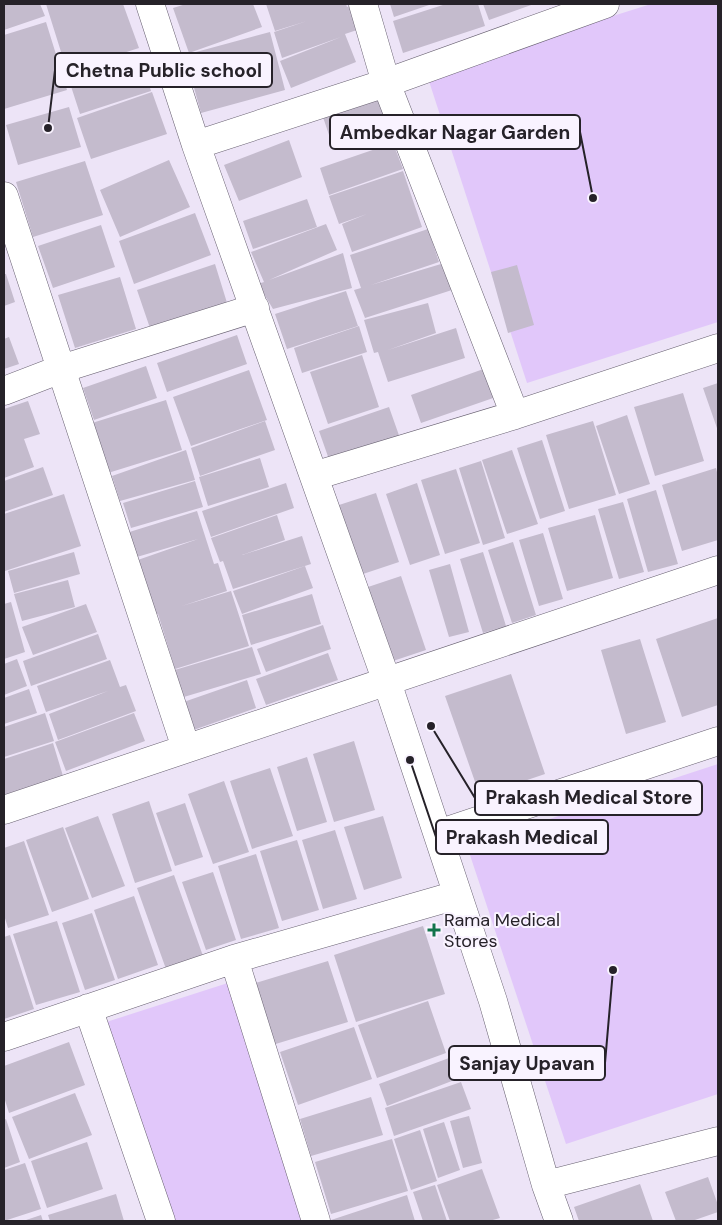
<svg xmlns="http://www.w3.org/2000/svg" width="722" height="1225" font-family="'DM Sans',sans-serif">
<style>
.green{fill:#e1c7fa}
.building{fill:#c4bbcd}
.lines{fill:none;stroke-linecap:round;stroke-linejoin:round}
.street-casing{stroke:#686171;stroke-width:29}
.street{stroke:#fff;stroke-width:28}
.poi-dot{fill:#12754c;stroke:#f9f3ff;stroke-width:2}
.labels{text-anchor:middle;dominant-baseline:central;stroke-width:4;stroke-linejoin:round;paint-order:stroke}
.poi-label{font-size:18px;fill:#262229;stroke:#f9f3ff;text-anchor:start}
.leader{fill:none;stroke:#262229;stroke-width:2}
.callout-dot{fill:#262229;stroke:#f9f3ff;stroke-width:2}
.callout{fill:#f9f3ff;stroke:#262229;stroke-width:2}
.callout-label{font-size:19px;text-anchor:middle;font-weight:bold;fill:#262229}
</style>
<rect width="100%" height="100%" fill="#ede4f7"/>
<!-- green -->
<path class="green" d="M651,4H718V322L527,383L427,75Z
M718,764V1094L566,1144L467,846Z
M231,982L307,1221H157L97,1025Z"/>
<!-- building -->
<path class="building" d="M4,4H40L45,16L4,30Z
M46,4H123L139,48L67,71Z
M186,4H253L262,27L189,53L173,8Z
M266,4H346L347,7L353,5L360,29L345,34L356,62L291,88L280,61L341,37L282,58L274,32L307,21L275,31Z
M390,4H432L394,17Z
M446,4H478L485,26L403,53L393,21Z
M483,4H534L489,20Z
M46,22L67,90L4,109V35Z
M270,32L285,90L201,113L185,55Z
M139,52L151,91L80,114L67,74Z
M384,91L395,125L332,144L321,111Z
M152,92L167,134L91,159L77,118Z
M69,107L81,147L18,165L6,125Z
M289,140L302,177L239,201L224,165Z
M393,143L403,169L329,195L320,168Z
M169,160L190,207L120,237L100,190Z
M85,161L103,215L33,237L16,182Z
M403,171L422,227L352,252L342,224L367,214L339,224L329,196Z
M307,199L317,227L253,249L243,221Z
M195,213L211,255L134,284L119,241Z
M326,224L337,250L269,280L343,253L352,288L273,309L258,284L264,282L251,252Z
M101,225L115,267L53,288L38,246Z
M428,229L439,262L371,285L441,264L452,290L365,318L354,290L361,288L350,255Z
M215,264L228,306L151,331L137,290Z
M517,265L534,325L508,333L491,272Z
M4,274H6L15,302L4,306Z
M120,277L136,329L75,348L58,295Z
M346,291L358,326L287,349L275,314Z
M428,303L436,333L388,350L456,328L465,358L388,382L378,352L374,353L364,320Z
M359,326L367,352L302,373L294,348Z
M237,335L247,364L167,392L157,363Z
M9,337L19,364L4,369V339Z
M362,355L379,407L328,424L310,372Z
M146,366L157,398L94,420L83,388Z
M489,367L499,396L421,423L411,395Z
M249,370L267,420L191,446L173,397Z
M718,383V431L703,388Z
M683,393L704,461L655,476L634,407Z
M166,400L182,450L108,473L92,423Z
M28,401L40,434L24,439L34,467L4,478V409Z
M389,407L401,441L331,465L319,431Z
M627,415L650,484L619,494L596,426Z
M265,421L275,450L200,476L191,448Z
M593,421L616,495L569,509L546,435Z
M542,440L565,511L540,519L517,448Z
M186,450L195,480L120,501L112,476Z
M512,450L538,524L507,534L482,460Z
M260,458L269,487L208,506L199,477Z
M481,461L505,538L483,545L459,468Z
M43,467L53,495L4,512V481Z
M716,468L718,476V540L682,551L662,485Z
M456,469L480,543L445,554L421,480Z
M195,481L203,507L131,528L123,503Z
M286,483L294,508L211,537L202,511Z
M417,483L440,555L410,565L386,494Z
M656,490L678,564L648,572L627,499Z
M376,493L399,562L363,574L339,505Z
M64,494L81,546L5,571L4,514Z
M623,502L644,572L619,579L598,509Z
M197,511L214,564L218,563L227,591L182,606L231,591L249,646L175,669L158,614L155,615L132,562L198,539L130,559L123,534Z
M277,515L285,540L242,555L302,536L311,564L233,589L223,561L220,562L211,538Z
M595,515L613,578L567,591L548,528Z
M543,533L563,599L539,606L519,540Z
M513,542L536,615L512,623L488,550Z
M74,552L80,574L14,593L8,571Z
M483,552L506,626L483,633L460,559Z
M450,564L469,632L449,637L429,570Z
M305,566L313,588L242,614L233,591Z
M401,576L426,650L390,662L365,588Z
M68,580L75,607L22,621L14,594Z
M312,594L321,624L251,645L242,615Z
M11,602L25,652L4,659V604Z
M86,604L97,632L33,655L22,627Z
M718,618V705L682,717L656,639Z
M323,625L331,649L266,672L257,649Z
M98,634L107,659L31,686L23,661Z
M640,639L666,722L626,734L601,650Z
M252,647L261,674L177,699L168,672Z
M328,653L338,680L266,705L256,679Z
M17,659L27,686L4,695V664Z
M110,660L120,687L126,685L136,711L58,740L49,714L108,691L46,712L37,686Z
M511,674L545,774L480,796L445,696Z
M247,680L256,708L185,733L175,705Z
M29,689L37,713L4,724V698Z
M45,713L54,741L4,757V727Z
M134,713L145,741L66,771L55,742Z
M354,741L375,810L334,822L313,754Z
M53,743L63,776L4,795V759Z
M307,757L327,822L297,831L277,767Z
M270,768L293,836L252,849L230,781Z
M224,781L249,852L213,864L188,794Z
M149,801L172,871L135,883L112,814Z
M185,803L203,857L175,866L156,813Z
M98,816L125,886L92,898L65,828Z
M383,816L402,878L364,890L344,827Z
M63,827L89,899L52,912L26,840Z
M335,830L357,899L323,909L302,840Z
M297,840L319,910L282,921L260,851Z
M24,841L49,915L8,928L4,915V848Z
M256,854L279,928L241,939L218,866Z
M213,872L236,940L206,950L182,882Z
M174,875L203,956L166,969L137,888Z
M134,896L158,965L118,979L94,910Z
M92,913L115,980L85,990L62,923Z
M57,921L80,992L36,1005L13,934Z
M423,926L445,994L356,1022L334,955Z
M10,935L34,1009L4,1019V937Z
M328,961L348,1022L269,1046L249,985Z
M428,1001L446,1053L377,1078L358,1025Z
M354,1027L372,1079L298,1105L280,1052Z
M69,1042L85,1085L9,1113L4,1097V1066Z
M449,1058L457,1079L387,1106L379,1084Z
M461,1082L471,1109L394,1136L385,1108Z
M75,1093L92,1135L29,1159L12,1117Z
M371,1097L383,1135L311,1156L300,1119Z
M469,1116L482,1163L463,1168L450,1121Z
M6,1119L20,1162L4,1168V1120Z
M444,1122L460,1170L438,1178L423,1129Z
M420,1130L437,1181L411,1190L394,1139Z
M392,1139L408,1191L331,1214L315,1162Z
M87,1142L103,1189L47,1208L31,1161Z
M25,1163L41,1209L4,1221V1170Z
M482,1169L500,1218L489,1221H450L437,1185Z
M708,1177L718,1205V1212L692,1221H676L665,1192Z
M640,1184L653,1221H579L574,1207Z
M435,1185L447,1221H423L413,1192Z
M116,1194L124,1221H50L48,1215Z
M407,1195L415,1221H328Z
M41,1215L43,1221H23Z"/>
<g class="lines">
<defs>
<path id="street" d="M150,4L196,145L387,682L493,1001L546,1185L559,1221
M363,4L386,83L515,415
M196,145L386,83L605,4
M4,196L186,748
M4,391L61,369L255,308
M314,476L515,415L718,348
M4,810L718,570
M438,834L718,741
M234,959L316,1221
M88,1008L161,1221
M4,1037L234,959L457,895
M546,1185L718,1141"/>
</defs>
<!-- street casing -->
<use href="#street" class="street-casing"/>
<!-- street -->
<use href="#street" class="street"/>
</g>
<!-- markers -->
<path class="poi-dot" d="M431.5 922.5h5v5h5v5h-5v5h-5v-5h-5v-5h5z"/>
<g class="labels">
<!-- poi labels -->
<g class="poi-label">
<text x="444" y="920">Rama Medical<tspan x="444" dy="21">Stores</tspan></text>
</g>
</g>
<!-- callouts -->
<path class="leader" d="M48 128L55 70M593 198L580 132M431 726L475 798M410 760L436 837M613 970L605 1063"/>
<g class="callout-dot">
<circle cx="48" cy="128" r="5"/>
<circle cx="593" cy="198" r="5"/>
<circle cx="431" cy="726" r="5"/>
<circle cx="410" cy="760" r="5"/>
<circle cx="613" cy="970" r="5"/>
</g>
<g class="callout">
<rect x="55" y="53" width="217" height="34" rx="5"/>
<rect x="330" y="115" width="250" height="34" rx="5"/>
<rect x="475" y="781" width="227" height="34" rx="5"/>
<rect x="436" y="820" width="172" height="34" rx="5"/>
<rect x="449" y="1046" width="156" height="34" rx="5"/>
</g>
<g class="callout-label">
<text x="164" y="77">Chetna Public school</text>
<text x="455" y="139">Ambedkar Nagar Garden</text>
<text x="589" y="804">Prakash Medical Store</text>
<text x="522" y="844">Prakash Medical</text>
<text x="527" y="1070">Sanjay Upavan</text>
</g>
<!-- border -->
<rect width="722" height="1225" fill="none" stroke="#262229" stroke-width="10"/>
</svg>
